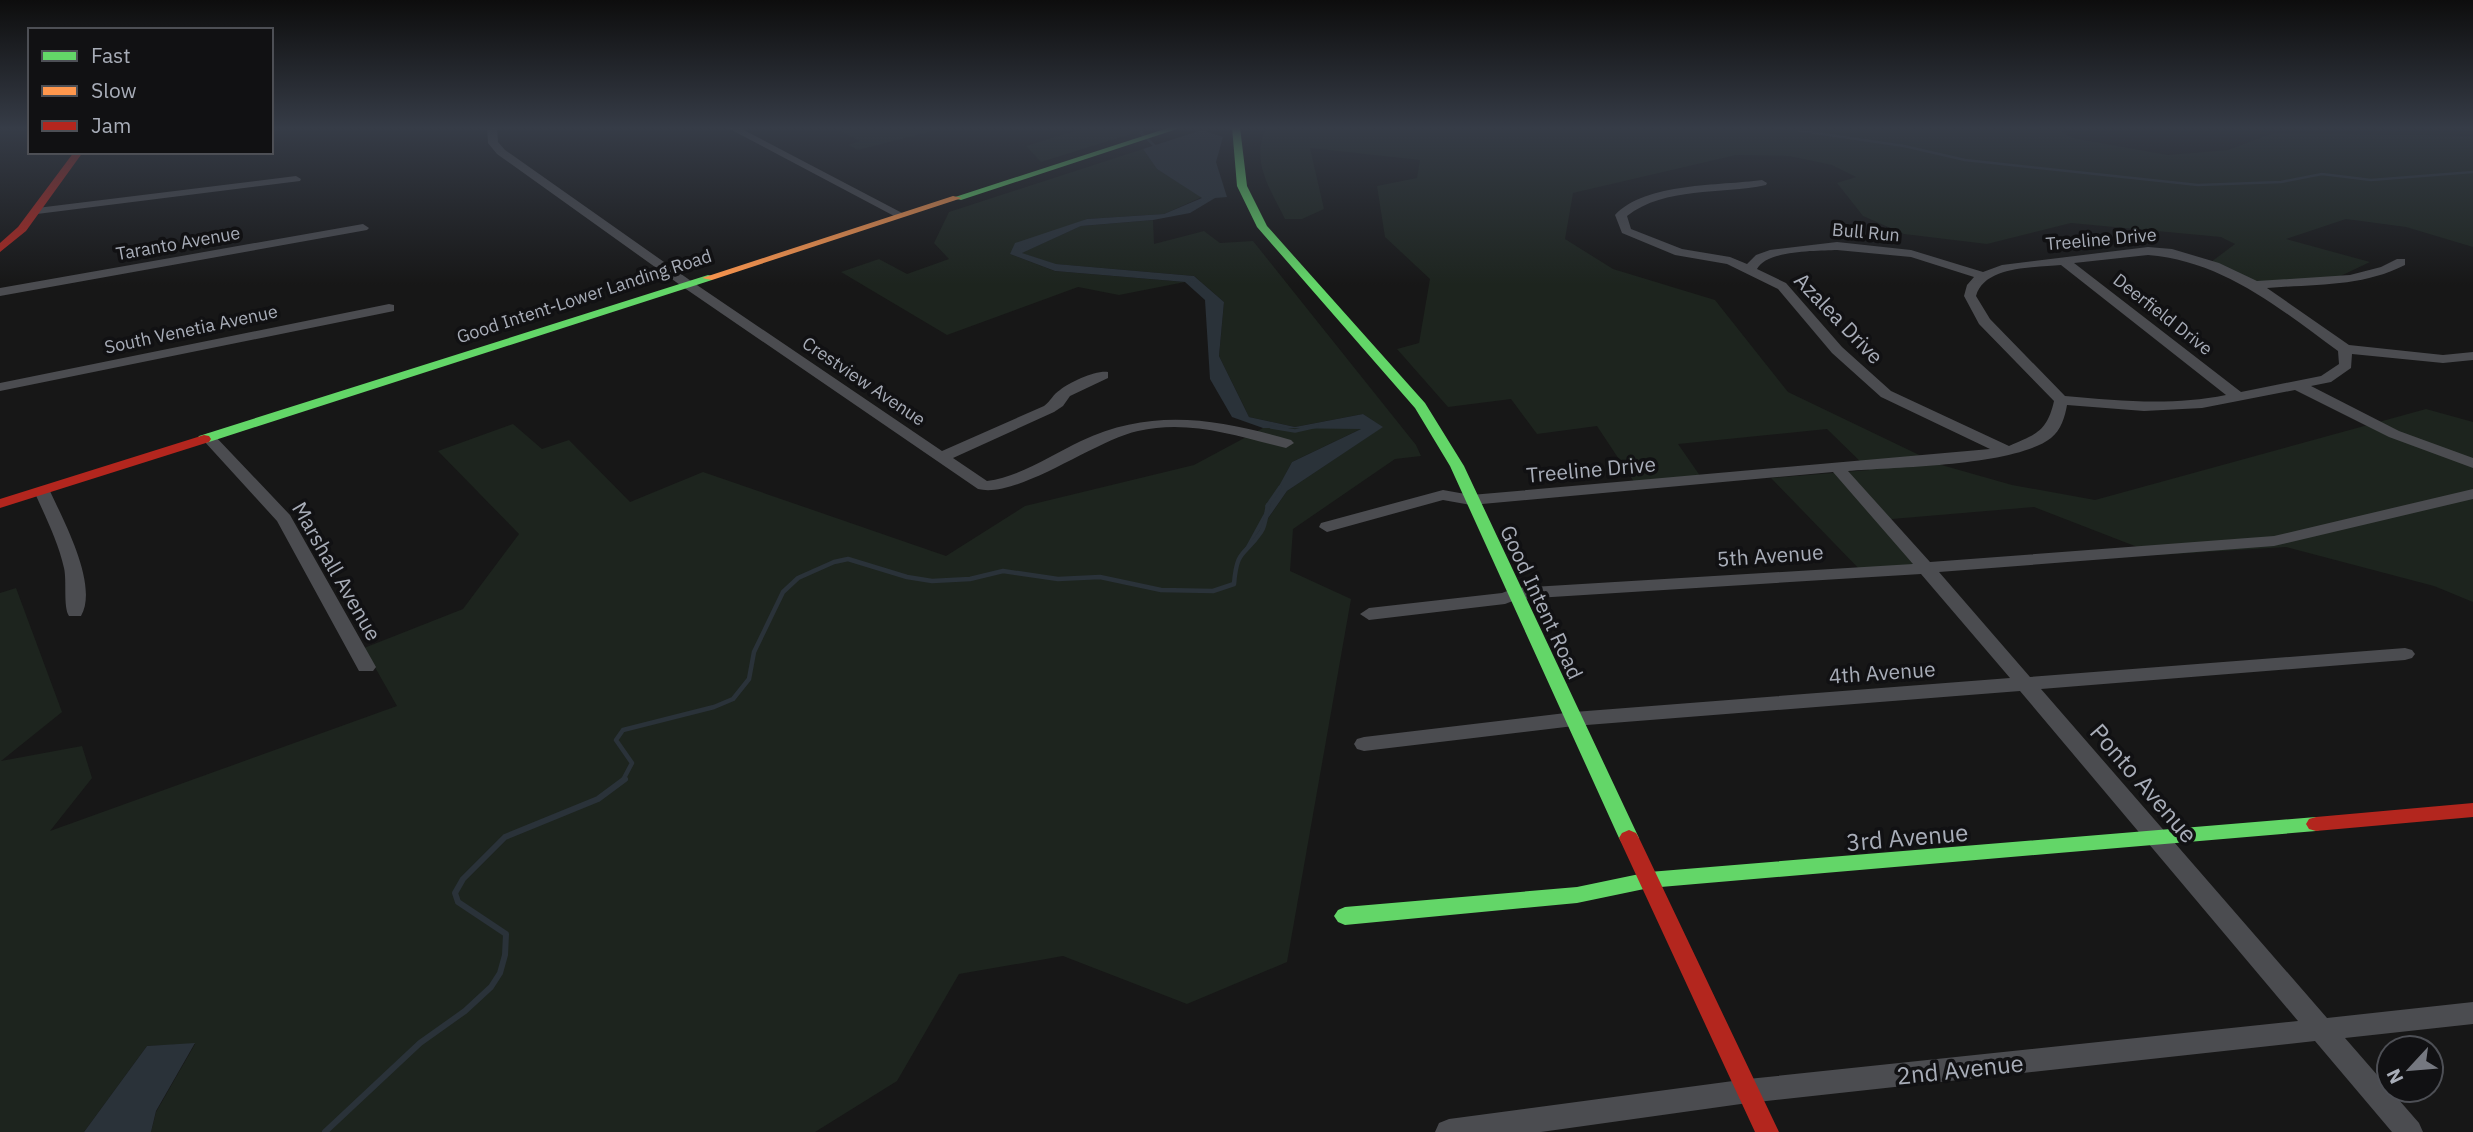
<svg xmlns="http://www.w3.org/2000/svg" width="2473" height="1132" font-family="'IBM Plex Sans',sans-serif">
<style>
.green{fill:#1d241e}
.water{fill:#2a3239}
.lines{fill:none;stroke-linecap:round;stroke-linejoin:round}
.stream-far3{stroke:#2a3239;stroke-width:2.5}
.stream-far2{stroke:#2a3239;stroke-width:3.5}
.stream-far1{stroke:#2a3239;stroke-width:4.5}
.stream{stroke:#2a3239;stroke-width:6}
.street{fill:#4b4c50;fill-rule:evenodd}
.fast{fill:#63d668;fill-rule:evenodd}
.slow{fill:#ff974d;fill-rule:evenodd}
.jam{fill:#b3261e;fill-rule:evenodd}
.labels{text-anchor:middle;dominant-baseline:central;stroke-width:7;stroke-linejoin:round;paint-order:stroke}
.far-street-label{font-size:18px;fill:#a8adb8;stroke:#111113}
.street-label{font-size:21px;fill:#a8adb8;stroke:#111113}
.near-street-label{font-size:24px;fill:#a8adb8;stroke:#111113}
</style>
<rect width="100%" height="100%" fill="#171717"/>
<!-- green -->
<path class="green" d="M833,127H948L858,150L848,145L860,141Z
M1082,127H1146L1130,132L1131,134L1041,162L1026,146L1085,128Z
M1267,127H2053L2072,138L2168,155L2228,150L2274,133L2473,136V247L2406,227L2346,219L2286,239L2370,262L2330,281L2257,284L2211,262L2235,244L2221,237L2071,223L1987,244L1904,234L1863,216L1837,183L1856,177L1832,165L1789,156L1736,155L1573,193L1565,239L1613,269L1715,300L1788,392L1938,464L2012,485L2095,500L2426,409L2473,422V602L2434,586L2286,547L2158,555L2034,507L1880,520L1920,570L1865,575L1771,478L1869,470L1827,429L1678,444L1705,483L1638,488L1597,426L1537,434L1511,399L1448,407L1397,349L1419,343L1430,279L1385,237L1377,186L1417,178L1420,160L1310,148L1324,209L1302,219H1285C1271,191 1249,159 1267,127Z
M1143,149L1157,169L1202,197L1164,214L1087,219L1010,254L1055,271L1185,282L1119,295L1078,287L947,335L841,272L879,259L907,274L949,259L934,243L949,212Z
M1153,220L1154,244L1204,231L1220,243L1253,241L1416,445L1421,456L1395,459L1293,529L1290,571L1351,599L1287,962L1187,1004L1063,956L959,974L897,1081L815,1132H151L156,1112L195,1044L147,1046L84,1132H0V593L16,588L62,712L1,761L82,746L92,778L50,831L397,706L364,648L463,609L519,534L438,451L513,424L542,449L569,440L630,502L703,472L946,556L1025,506L1194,465L1263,428H1363L1292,462L1243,555L1287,491L1382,427L1363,414L1295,427L1249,417L1219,356L1224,302L1194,276L1055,264L1021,253L1081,226Z"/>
<!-- water -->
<path class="water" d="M1202,130L1223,137L1216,162L1227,197L1215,198L1190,213L1153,220L1081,226L1022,253L1056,264L1194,276L1224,302L1219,356L1249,417L1295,427L1363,414L1383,427L1287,491L1237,563L1292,462L1361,429L1263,428L1232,417L1210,379L1205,300L1185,282L1055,271L1010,254L1015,243L1087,219L1164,214L1202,198L1157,169L1143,149Z
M195,1043L156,1111L151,1132H84L147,1046Z"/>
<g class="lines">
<!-- stream-far3 -->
<path class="stream-far3" d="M1775,127L1904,146L1965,160L2198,185L2281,182L2322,174L2371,180L2473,172
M1142,129L1141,133L1157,148"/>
<!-- stream-far2 -->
<path class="stream-far2" d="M1271,427L1295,431L1317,426
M1267,506L1280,487"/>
<!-- stream-far1 -->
<path class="stream-far1" d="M623,780L632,763L616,740L623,730L714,707L733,699L749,679L754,652L783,592L798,578L834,562L848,559L907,577L932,581L970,579L1003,571L1058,579L1100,577L1161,590L1213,591L1234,584C1237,548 1244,557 1261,532C1266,525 1266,513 1268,505"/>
<!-- stream -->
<path class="stream" d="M325,1132L420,1043L465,1011L491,987L500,973L505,955L506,934L458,902L455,893L463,879L505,837L598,799L625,779"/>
<!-- street -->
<path class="street" d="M487,127H497L498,142L505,150L691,281L942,451L1044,406C1051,401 1053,394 1060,390C1070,382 1096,370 1108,372V378L1070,396L1063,406L1054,412L953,458L987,481C1021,476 1050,456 1081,441C1152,407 1219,419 1291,440L1294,443L1286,448C1237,436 1189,419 1138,431C1095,440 1018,499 978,489L683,287L497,154L488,143Z
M726,127H738L906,215L896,217Z
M296,176L301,179L300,181L37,214L31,211L37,208Z
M1762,180L1767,183L1766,185C1720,195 1666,186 1627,216L1631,229L1682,249L1730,257L1747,264L1756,255L1770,250L1837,242L1911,250L1983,272L2002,265L2148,247L2172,249L2219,263L2257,281L2350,275L2381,267L2397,259H2405V265C2362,287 2315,284 2267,288L2349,345L2443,355L2473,352V360L2443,363L2352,354L2351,368L2331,382L2311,386L2399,431L2473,458V468L2389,437L2295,390L2202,408L2144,411L2067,405C2065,417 2061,430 2051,438C2015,466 1897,467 1848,471L1930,562L2274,536L2473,489V499L2274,546L1939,572L2030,677L2405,648L2412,650L2415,654L2412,658L2405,660L2041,689L2327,1018L2473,1002V1024L2345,1038L2419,1123L2423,1132H2392L2315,1041L1748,1103L1541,1132H1435L1439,1123L1449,1119L1748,1079L2298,1021L2020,691L1574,726L1364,751L1357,749L1354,744L1357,739L1364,737L1574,712L2010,678L1921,574L1518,599L1505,604L1369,620L1360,614L1369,608L1502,593L1515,588L1913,564L1833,472L1471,505L1443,500L1327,532L1319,527L1321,523L1443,490L1471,495L1990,449L1881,397L1832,353L1778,289L1727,264L1675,255L1622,233L1615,215C1646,182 1720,186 1762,180ZM1837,250L1911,257L1974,277L1967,285L1964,296L1979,324L2054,401C2047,432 2036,434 2009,446L1891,391L1842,347L1786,283L1757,269C1766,250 1817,251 1837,250ZM2148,255C2223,261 2279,308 2338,351L2339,364L2321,376L2241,392L2074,263ZM2061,265L2226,395C2172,406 2120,401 2065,396L1990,319L1976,296C1985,265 2035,268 2061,265Z
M363,224L369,228L367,230L0,296V288Z
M389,304L394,305V311L0,391V383Z
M209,433L214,435L290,515L376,667L373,671H359L277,521L204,441L201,438L204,435Z
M42,486L50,491C63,520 99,585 81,616H69C63,607 67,581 64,568C58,541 45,516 34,491Z"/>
<!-- fast -->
<path class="fast" d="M1171,127H1183L961,200L952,198Z
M1232,127H1240L1247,186L1267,226L1425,403L1464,466L1639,838L1636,843L1629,846L1622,843L1619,838L1450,466L1415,408L1257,227L1237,186Z
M708,275L712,276V280L209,442L204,443L197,439L199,436Z
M2316,817L2323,819L2326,824L2323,829L2316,831L1649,888L1577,903L1345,925L1338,922L1334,916L1338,910L1345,907L1577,887L1649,872Z"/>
<!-- slow -->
<path class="slow" d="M953,196L962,198L712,280L702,278Z"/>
<!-- jam -->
<path class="jam" d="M74,152H83L26,231L0,252V243L18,227Z
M204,435L209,436L211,439L209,442L0,508V499Z
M2473,803V817L2316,831L2309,829L2306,824L2309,819L2316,817Z
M1629,830L1636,833L1639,838L1779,1132H1755L1619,838L1622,833Z"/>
</g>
<!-- sky -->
<linearGradient id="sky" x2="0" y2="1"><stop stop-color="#0d0d0d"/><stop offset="0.45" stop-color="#363c47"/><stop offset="1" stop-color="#363c47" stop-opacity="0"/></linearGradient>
<rect width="2473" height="285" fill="url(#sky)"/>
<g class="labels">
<!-- far-street labels -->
<g class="far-street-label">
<text transform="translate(1866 232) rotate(5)">Bull Run</text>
<text transform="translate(2101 239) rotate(-5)">Treeline Drive</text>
<text transform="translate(178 243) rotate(-10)">Taranto Avenue</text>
<text transform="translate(584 296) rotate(-18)">Good Intent-Lower Landing Road</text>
<text transform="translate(2163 314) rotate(38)">Deerfield Drive</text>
<text transform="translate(191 329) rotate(-12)">South Venetia Avenue</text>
<text transform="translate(864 381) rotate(34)">Crestview Avenue</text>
</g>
<!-- street labels -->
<g class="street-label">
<text transform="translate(1839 318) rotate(46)">Azalea Drive</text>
<text transform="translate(1591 469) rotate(-5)">Treeline Drive</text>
<text transform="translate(1770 555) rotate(-4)">5th Avenue</text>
<text transform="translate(337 571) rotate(60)">Marshall Avenue</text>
<text transform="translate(1542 602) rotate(65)">Good Intent Road</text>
<text transform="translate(1882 672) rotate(-4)">4th Avenue</text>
</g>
<!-- near-street labels -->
<g class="near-street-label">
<text transform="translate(2144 783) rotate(49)">Ponto Avenue</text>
<text transform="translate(1907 837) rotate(-5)">3rd Avenue</text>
<text transform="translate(1960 1069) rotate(-6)">2nd Avenue</text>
</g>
</g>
<!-- legend -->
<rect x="28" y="28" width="245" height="126" fill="#111113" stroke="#4d4f55" stroke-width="2"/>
<rect x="42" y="51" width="35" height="10" fill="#63d668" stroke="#4d4f55" stroke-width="2"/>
<text x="91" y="63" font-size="21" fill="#a8adb8">Fast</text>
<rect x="42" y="86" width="35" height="10" fill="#ff974d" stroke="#4d4f55" stroke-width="2"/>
<text x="91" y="98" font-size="21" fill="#a8adb8">Slow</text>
<rect x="42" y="121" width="35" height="10" fill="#b3261e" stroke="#4d4f55" stroke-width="2"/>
<text x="91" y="133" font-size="21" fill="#a8adb8">Jam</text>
<!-- north arrow -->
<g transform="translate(2410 1069) rotate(244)"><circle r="33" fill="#111113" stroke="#4d4f55" stroke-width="2"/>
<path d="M0-5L12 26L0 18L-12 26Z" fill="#757880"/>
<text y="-10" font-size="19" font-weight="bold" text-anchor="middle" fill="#a8adb8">N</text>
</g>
</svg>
